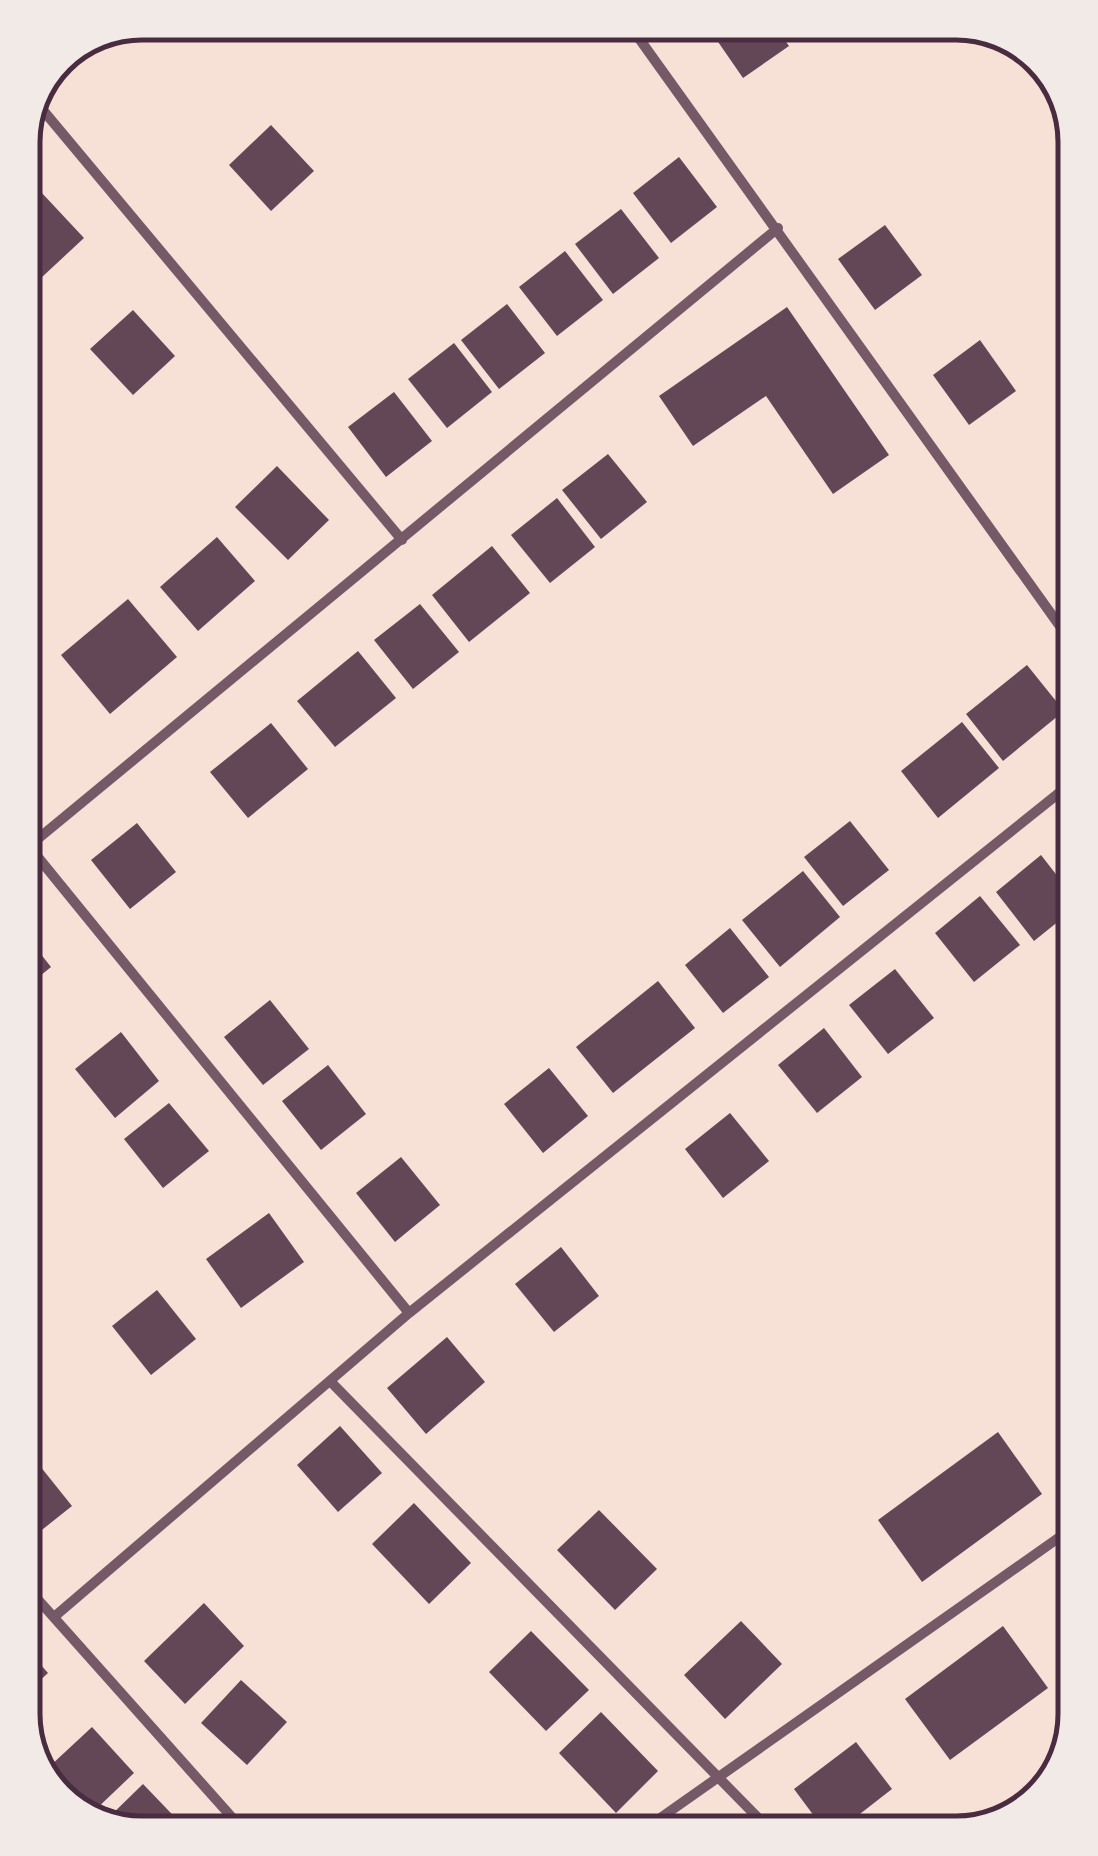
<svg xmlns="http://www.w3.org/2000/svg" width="1098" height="1856" font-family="'DejaVu Sans',sans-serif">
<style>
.building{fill:#644757}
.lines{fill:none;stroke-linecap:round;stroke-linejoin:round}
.minor{stroke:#755966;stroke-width:10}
.rim{fill:none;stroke:#4a2c40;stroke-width:5}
</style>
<rect width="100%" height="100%" fill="#f7e1d7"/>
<!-- building -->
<path class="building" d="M705,23H773L789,46L743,78Z
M271,125L314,171L271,211L229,165Z
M679,157L717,207L671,243L633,193Z
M41,192L84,238L41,278L24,260L23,209Z
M621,209L659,258L613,294L575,244Z
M885,225L922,275L875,310L838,259Z
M565,251L603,300L557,336L519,287Z
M507,304L545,353L499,389L461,340Z
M787,307L889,455L833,494L766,396L693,446L659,396Z
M133,310L175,356L133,395L90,349Z
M980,340L1016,391L969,425L933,375Z
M454,343L492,392L447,428L408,379Z
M394,392L432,441L386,477L348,427Z
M608,454L647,502L601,539L562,490Z
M277,466L329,520L288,560L235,507Z
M557,498L595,547L550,583L511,535Z
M217,537L255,581L198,631L160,587Z
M492,546L530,593L469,642L432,595Z
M128,599L177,657L110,714L61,655Z
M420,604L459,652L413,689L374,640Z
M358,651L396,698L335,747L297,701Z
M1027,665L1064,711L1003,761L966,714Z
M962,722L999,768L938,818L901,771Z
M271,723L308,769L248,818L210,772Z
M850,821L889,870L843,906L804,857Z
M137,823L176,872L130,909L91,860Z
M1041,855L1069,891L1070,912L1034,941L996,892Z
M803,871L840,917L780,967L742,920Z
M980,896L1020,945L974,982L935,933Z
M730,928L769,977L723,1013L685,965Z
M29,939L51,967L29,985Z
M895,969L934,1018L888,1054L849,1005Z
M658,981L695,1028L613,1093L576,1047Z
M270,1000L309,1049L263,1085L224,1037Z
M824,1028L862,1077L817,1113L778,1065Z
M121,1032L159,1081L115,1118L75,1069Z
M328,1065L366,1114L321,1150L282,1101Z
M549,1068L588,1116L543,1153L504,1104Z
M169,1103L209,1151L163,1188L124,1139Z
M730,1113L769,1161L723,1198L685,1149Z
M401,1157L440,1205L395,1242L356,1193Z
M269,1213L304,1262L241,1308L206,1259Z
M561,1247L599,1296L554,1332L515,1284Z
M157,1290L196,1339L151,1375L112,1326Z
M447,1337L485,1382L426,1434L387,1388Z
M340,1426L382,1473L338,1512L297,1465Z
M998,1432L1042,1494L922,1582L878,1520Z
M32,1456L72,1506L33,1537Z
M414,1503L471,1563L429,1604L372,1544Z
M599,1510L657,1569L615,1610L557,1550Z
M204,1603L244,1646L185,1704L144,1661Z
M741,1621L782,1664L725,1719L684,1675Z
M1003,1626L1048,1688L950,1760L905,1699Z
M531,1631L589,1690L546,1731L489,1672Z
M34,1657L48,1673L34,1686Z
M241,1680L287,1722L247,1765L201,1723Z
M601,1712L658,1771L616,1813L559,1753Z
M92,1727L134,1773L92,1813L49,1767Z
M856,1742L892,1789L847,1824H820L794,1789Z
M143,1784L190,1833H135L103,1823Z"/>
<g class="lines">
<!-- minor -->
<path class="minor" d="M628,23L1067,636
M37,103L402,540
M28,845L409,1313
M28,847L778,228
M331,1382L765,1825
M33,1594L245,1832
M54,1617L409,1313L1069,785
M649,1826L1074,1527"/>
</g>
<!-- crop -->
<path d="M0 0H1098V1856H0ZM142 40H956A102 102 0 0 1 1058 142V1714A102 102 0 0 1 956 1816H142A102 102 0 0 1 40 1714V142A102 102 0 0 1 142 40Z" fill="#f1eae7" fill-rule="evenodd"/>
<path class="rim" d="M142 40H956A102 102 0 0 1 1058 142V1714A102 102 0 0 1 956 1816H142A102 102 0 0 1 40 1714V142A102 102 0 0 1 142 40Z"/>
</svg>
